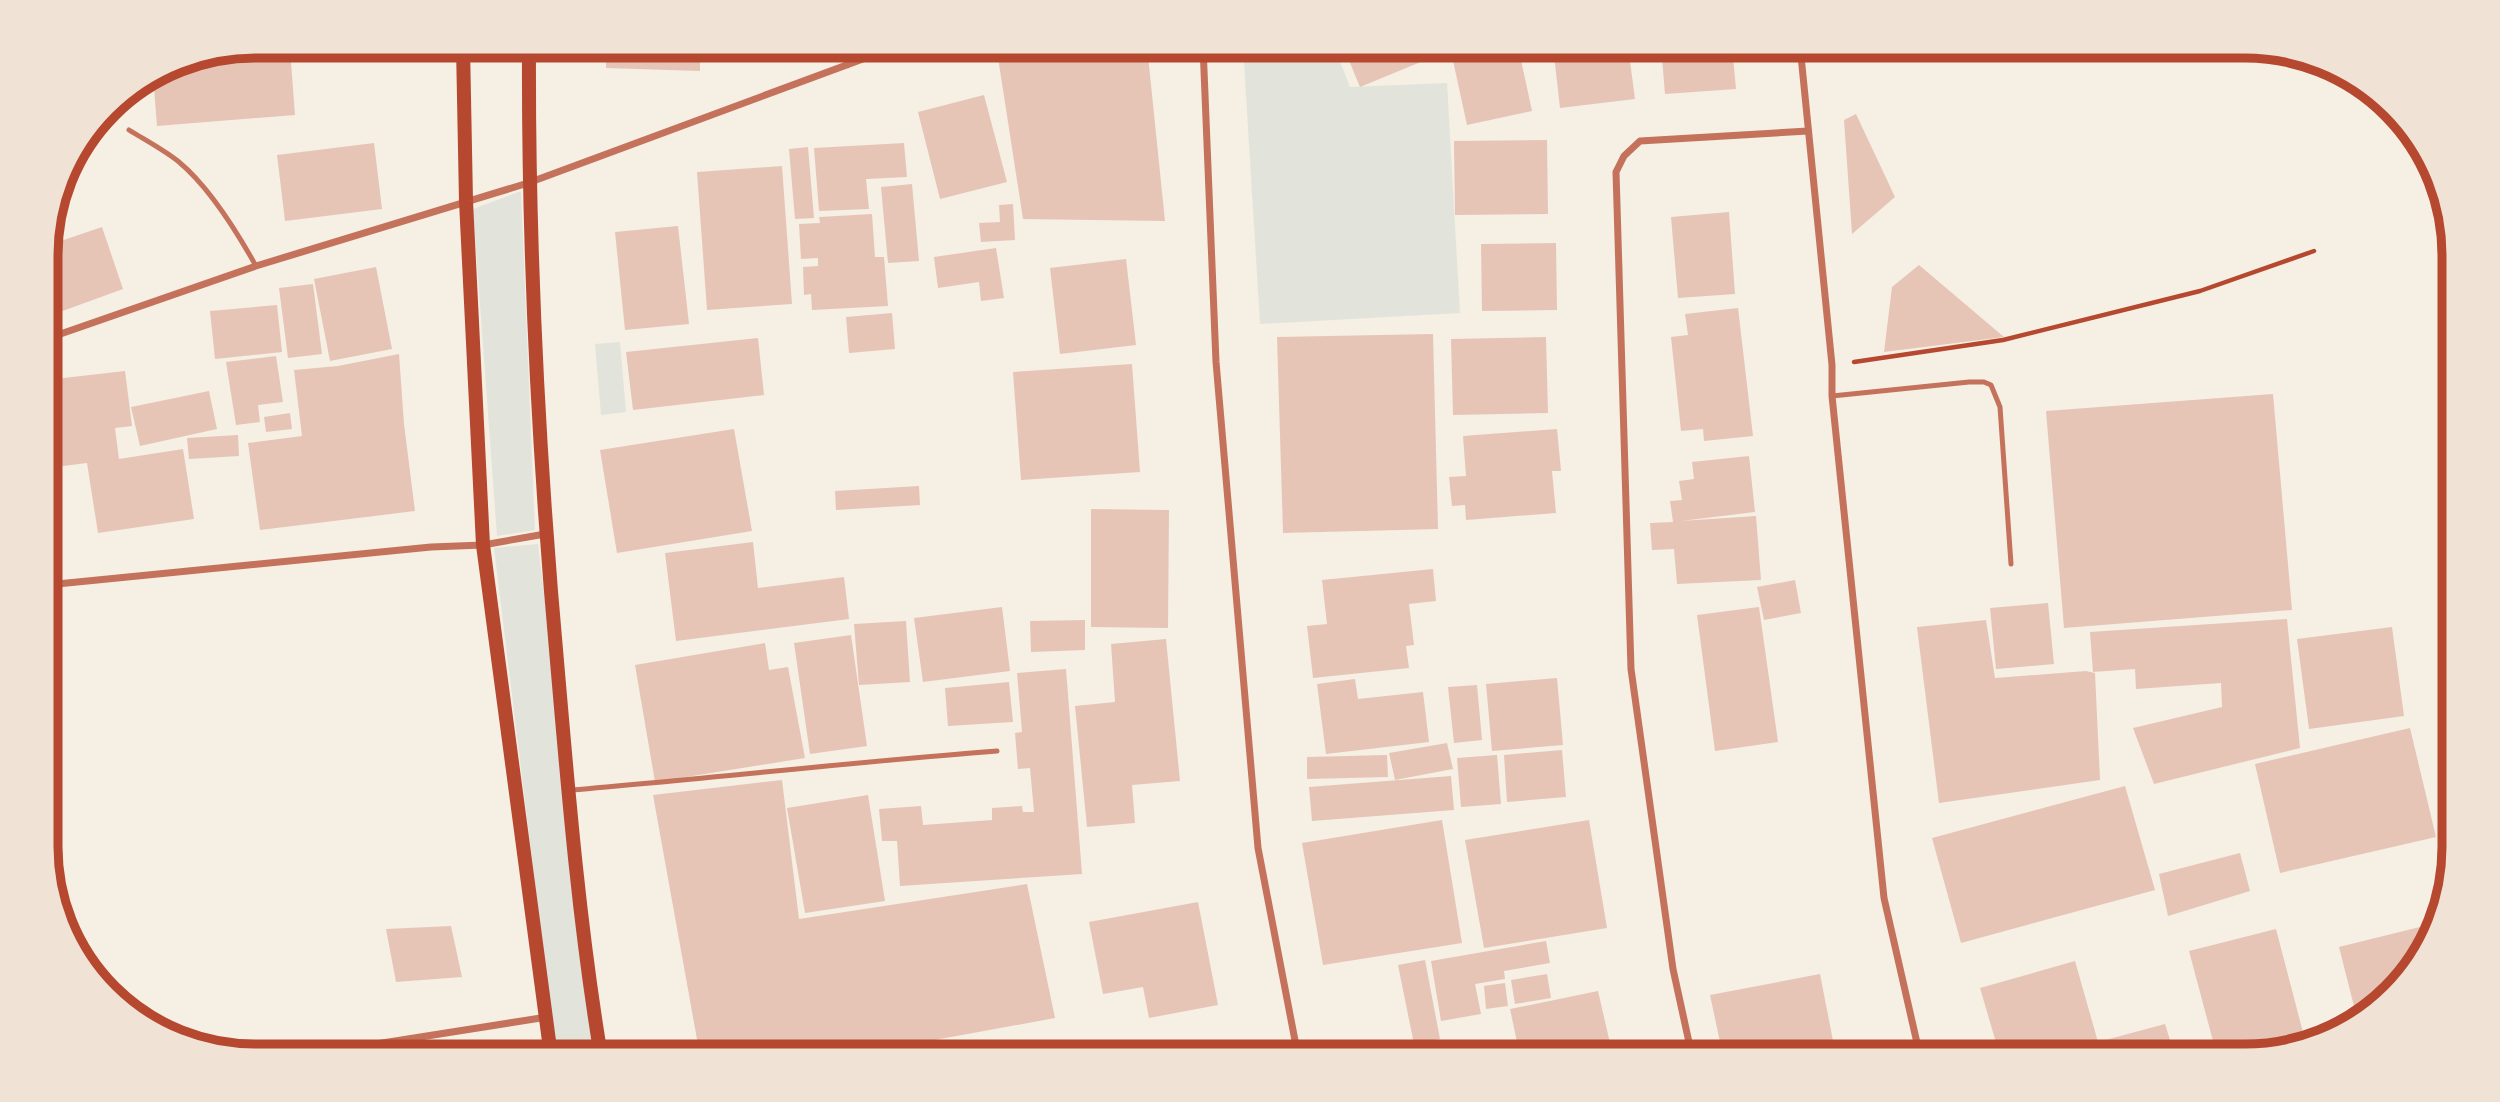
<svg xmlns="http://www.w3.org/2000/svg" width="2500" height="1102" font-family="'Sofia Sans Condensed',sans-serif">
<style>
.green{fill:#e2e4dc}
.building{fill:#e6c5b7}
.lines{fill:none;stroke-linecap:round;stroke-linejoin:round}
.path{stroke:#b5482f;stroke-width:4.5}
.service{stroke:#c5725c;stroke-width:5}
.minor{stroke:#c5725c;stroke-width:7}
.secondary{stroke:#b5482f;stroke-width:14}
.rim{fill:none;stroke:#b5482f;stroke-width:9}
</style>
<rect width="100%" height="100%" fill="#f6efe4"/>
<!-- green -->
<path class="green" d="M1243,46H1334L1350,87L1447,83L1460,313L1260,324Z
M521,191L535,530L497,536L473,209Z
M620,342L626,412L601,415L595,344Z
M538,544L599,1056H556L494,548Z"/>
<!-- building -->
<path class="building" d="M606,46H700V71L606,68Z
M707,46H751L752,60L707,61Z
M1011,46H1147L1165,221L1023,219L997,51Z
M1343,46H1443L1445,52L1360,87Z
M1500,46H1518L1532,111L1467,125L1452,56Z
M1553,46H1628L1635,99L1560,108Z
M1661,46H1732L1736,89L1665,94Z
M290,49L295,115L157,126L153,75L175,61L206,55Z
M984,95L1007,182L940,199L918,112Z
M1856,114L1895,197L1852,234L1844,120Z
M1547,140L1548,214L1455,215L1454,141Z
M374,143L382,209L285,221L277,155Z
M904,143L907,177L866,179L869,209L819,211L814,148Z
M808,147L814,218L795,219L789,149Z
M782,166L792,304L707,310L697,172Z
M912,184L919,261L888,263L881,187Z
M1013,204L1015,240L981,242L979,223L1000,222L999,205Z
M1729,212L1735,294L1678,298L1671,217Z
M872,214L875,257H884L888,306L812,310L811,294L804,295L803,267L818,266V258L801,259L799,224L820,223L819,217Z
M678,226L689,324L625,330L615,232Z
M102,227L123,289L46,317V246Z
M1556,243L1557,310L1482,311L1481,244Z
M996,248L1004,298L981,301L979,282L938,288L934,257Z
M1126,259L1136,345L1060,354L1050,268Z
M1919,265L2004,337L1884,352L1892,287Z
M376,267L392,349L330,361L314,279Z
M313,284L322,354L288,358L279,288Z
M277,305L282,352L215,359L210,311Z
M1738,308L1753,436L1704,441L1703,429L1681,431L1671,337L1688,335L1685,314Z
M892,313L895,349L849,353L846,317Z
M1433,334L1438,529L1283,533L1277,337Z
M1546,337L1548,413L1453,415L1451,339Z
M758,338L764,395L633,410L626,352Z
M399,354L404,424L415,511L260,530L248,443L302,436L294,370L338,366Z
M276,356L283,402L258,405L260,422L236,425L226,362Z
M1132,364L1140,472L1021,480L1013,372Z
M125,371L132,426L115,428L119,459L183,449L194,519L98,533L87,463L47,468L46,380Z
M209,391L217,429L140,446L131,407Z
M2273,394L2292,610L2064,628L2046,411Z
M290,413L292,429L266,432L264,417Z
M734,429L752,531L617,553L600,450Z
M1557,429L1561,471H1552L1556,513L1466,520L1465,505L1452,506L1449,477L1466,476L1463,436Z
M238,435L239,456L189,459L187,438Z
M1749,456L1755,512L1681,521L1756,516L1761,580L1677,584L1674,549L1652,550L1650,523L1673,522L1670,501L1682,500L1679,481L1694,479L1692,462Z
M919,486L920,505L836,510L835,491Z
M1091,509L1169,510L1168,628L1091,627Z
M753,542L758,588L844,577L849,619L676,641L665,553Z
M1433,569L1436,601L1409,604L1414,645L1406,646L1409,668L1313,678L1307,626L1327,624L1322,580Z
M1795,580L1801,613L1764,620L1757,587Z
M2048,603L2054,664L1996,669L1990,608Z
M1002,607L1010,671L923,682L914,618Z
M1759,607L1778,742L1715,751L1697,615Z
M2287,619L2300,748L2154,784L2133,728L2222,707L2221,683L2136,689L2135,669L2093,672L2090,632Z
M1085,620V650L1031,652L1030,621Z
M1986,620L1995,678L2086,671L2095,673L2100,780L1939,803L1917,627Z
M906,621L910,682L859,685L854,624Z
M2392,627L2404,716L2309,729L2297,639Z
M851,635L867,746L810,754L794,643Z
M1166,639L1180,781L1132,785L1135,823L1087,827L1075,706L1115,702L1111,644Z
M765,643L769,670L788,667L805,758L655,782L635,665Z
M1066,669L1082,874L900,886L897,841H882L879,809L921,806L923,825L992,820V808L1022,806L1023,812H1034L1030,768L1018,769L1015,733L1022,732L1017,673Z
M1557,678L1563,745L1492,751L1486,684Z
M1355,679L1358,699L1423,692L1429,742L1326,754L1317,684Z
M1009,682L1013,722L948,726L945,688Z
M1477,685L1482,740L1454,743L1448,687Z
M2410,728L2436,837L2280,873L2255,764Z
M1447,743L1453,769L1395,780L1389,753Z
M1562,750L1566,797L1507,802L1504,755Z
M1387,755L1388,777L1307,779V757Z
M1497,755L1501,804L1461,807L1457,758Z
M1451,776L1454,810L1312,821L1309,787Z
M782,780L799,919L1027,884L1055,1018L847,1056H700L653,795Z
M2125,786L2155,890L1961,943L1932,838Z
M868,795L885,901L805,913L787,808Z
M1442,820L1462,943L1323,965L1302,843Z
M1589,820L1607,928L1484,948L1465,840Z
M2240,853L2250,891L2168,916L2159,874Z
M1198,902L1218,1005L1149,1018L1143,987L1103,994L1089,922Z
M2440,922L2411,975L2358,1022L2339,947Z
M451,926L462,977L396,982L386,929Z
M2276,929L2305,1040L2258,1056H2217L2189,951Z
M1546,941L1550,963L1504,971L1505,979L1475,984L1481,1014L1441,1021L1431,961Z
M1425,960L1440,1039L1414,1044L1398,965Z
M2075,961L2098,1042L2165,1024L2175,1056H2000L1980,988Z
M1547,974L1551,998L1515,1004L1511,980Z
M1820,974L1836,1056H1766L1765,1051L1723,1056L1710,995Z
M1505,983L1508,1006L1486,1009L1484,986Z
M1598,991L1613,1056H1520L1510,1009Z
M1486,1040L1488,1056H1455L1453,1045Z
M1438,1047L1441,1056H1373L1372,1054Z"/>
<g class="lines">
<!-- path -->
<path class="path" d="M1854,362L2003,340L2200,291L2314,251"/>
<!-- service -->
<path class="service" d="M129,130C145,140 164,150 179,162C209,187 237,232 256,266
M1832,396L1969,382H1984L1991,385L2000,407L2011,564
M571,790C713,778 855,762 997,751"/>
<!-- minor -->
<path class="minor" d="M1203,46L1216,362L1258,848L1298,1056
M1800,46L1832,365V396L1884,898L1920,1056
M847,65L848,46
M46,339L256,266L528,183L898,46
M47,585L431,547L483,545L545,534
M300,1056L547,1017
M1692,1056L1673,969L1631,669L1616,172L1624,156L1640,141L1808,131"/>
<!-- secondary -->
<path class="secondary" d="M463,46L466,201L483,545L551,1056
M529,46C528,255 539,464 558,673C569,801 580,930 601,1056"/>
</g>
<!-- crop -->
<path d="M0 0H2500V1102H0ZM255 58H2245A197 197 0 0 1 2442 255V847A197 197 0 0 1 2245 1044H255A197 197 0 0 1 58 847V255A197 197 0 0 1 255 58Z" fill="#f1e2d6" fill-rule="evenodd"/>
<path class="rim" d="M255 58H2245A197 197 0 0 1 2442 255V847A197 197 0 0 1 2245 1044H255A197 197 0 0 1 58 847V255A197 197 0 0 1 255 58Z"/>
</svg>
